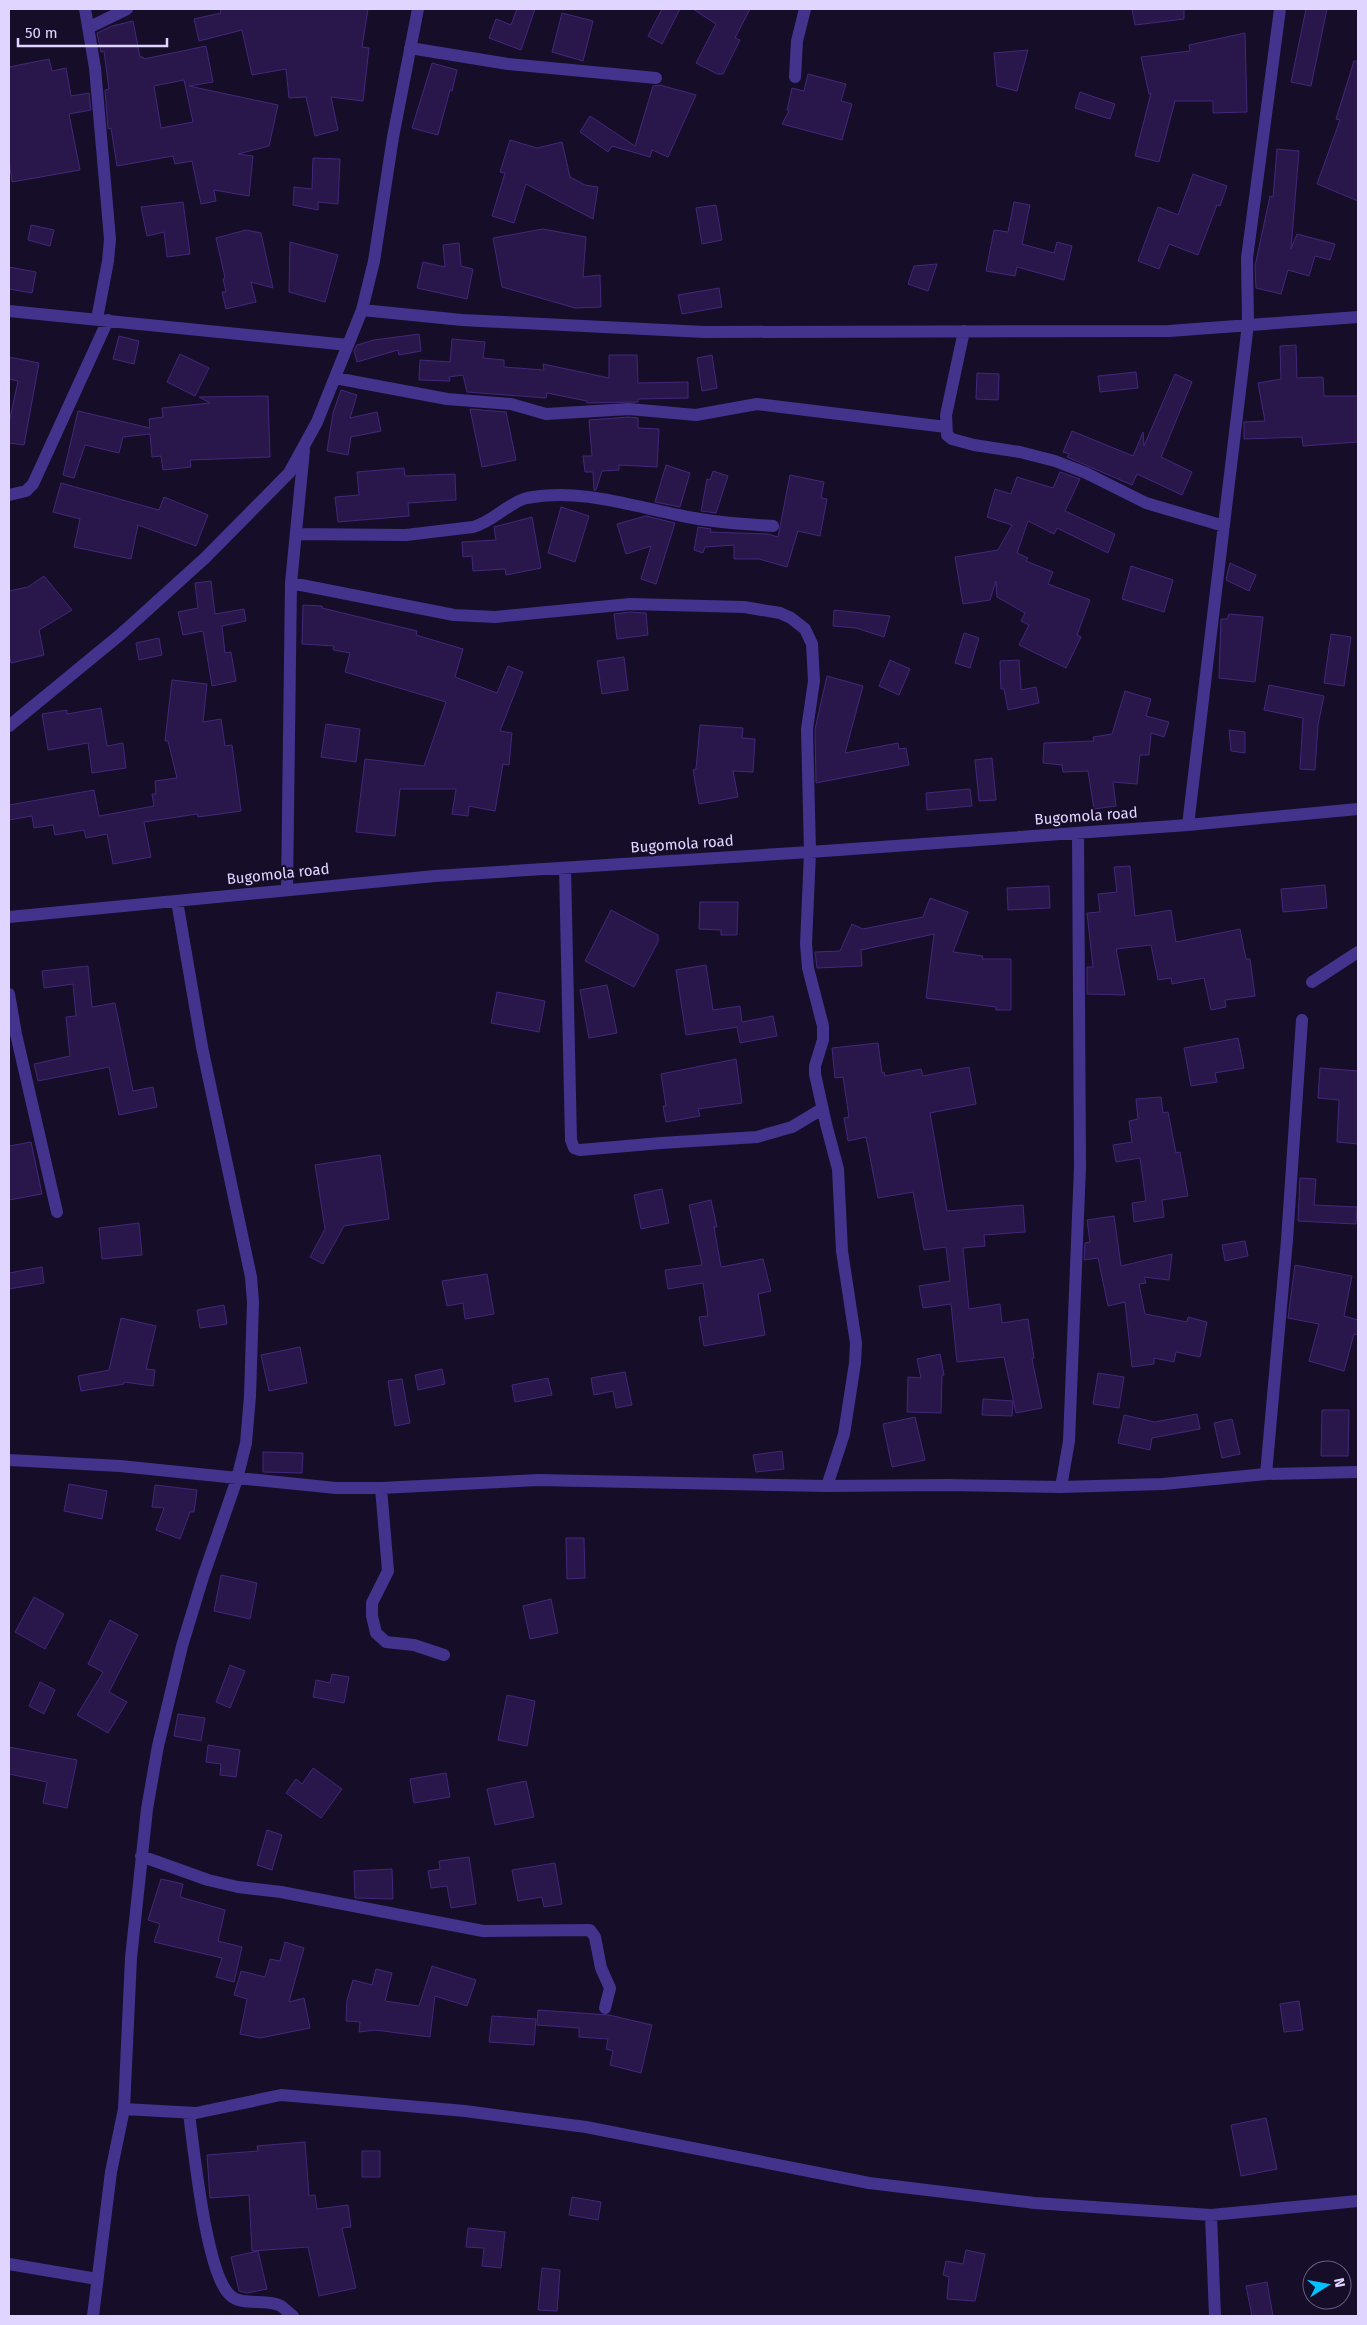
<svg xmlns="http://www.w3.org/2000/svg" width="1367" height="2325" font-family="'Fira Sans',sans-serif">
<style>
.building{fill:#29174c;stroke:#43277a;fill-rule:evenodd}
.lines{fill:none;stroke-linecap:round;stroke-linejoin:round}
.minor{stroke:#43338d;stroke-width:12}
.labels{text-anchor:middle;dominant-baseline:central;stroke-width:4.5;stroke-linejoin:round;paint-order:stroke}
.street-label{font-size:15px;fill:#e0d5ff;stroke:#160d29}
</style>
<rect width="100%" height="100%" fill="#160d29"/>
<!-- building -->
<path class="building" d="M220,9H368L362,47L369,48L363,101L331,97L338,130L315,136L306,97L289,98L286,69L252,75L242,30L199,41L194,19L221,13Z
M517,9H535L521,50L489,38L496,19L511,25Z
M662,9H680L662,44L648,36Z
M693,9H750L735,38L740,40L723,74H717L696,63L716,24Z
M1132,9H1184V19L1135,25Z
M1306,9H1327L1311,86L1291,82Z
M562,13L593,21L583,61L552,52Z
M133,21L140,57H143L144,59L206,46L213,82L189,86L278,105L269,146L238,154L253,156L249,196L214,190L216,201L201,204L192,161L175,164L173,156L117,166L111,128L108,129L105,90L109,89L104,51L101,52L97,33L112,26ZM184,80L193,122L161,128L154,86Z
M1245,33L1247,112L1213,113V101H1175L1159,162L1135,156L1151,93L1149,94L1141,57L1190,51L1189,45Z
M1028,50L1017,91L997,86L994,53Z
M49,59L52,71L66,68L71,96L89,93L91,110L69,114L80,170L12,182L9,161V67Z
M1354,61H1358V201L1317,184L1340,120L1336,119Z
M432,63L457,70L452,91L450,90L438,135L412,128Z
M808,74L846,84L841,101L852,104L842,140L782,124L789,111L787,110L792,88L804,91Z
M660,85L696,95L668,157L652,150L650,157L612,146L608,152L580,132L590,116L635,146L653,86Z
M1080,92L1115,104L1110,119L1075,108Z
M510,140L537,148L562,142L570,177L585,185L598,187L593,219L526,184L514,223L492,216L505,173L500,172Z
M1277,149L1299,151L1291,249L1297,234L1335,244L1330,260L1315,256L1309,276L1288,270L1281,294L1256,288L1255,266L1270,196L1273,197Z
M313,158L340,159L338,204L318,202V210L293,205L294,187L312,189Z
M1193,174L1227,186L1220,206L1217,205L1198,255L1169,244L1159,269L1138,261L1158,207L1178,215Z
M183,202L190,254L167,257L164,232L147,236L141,207Z
M1014,202L1030,205L1022,244L1054,253L1057,242L1072,246L1064,280L1017,267L1015,276L986,271L994,230L1008,232Z
M716,205L722,240L702,244L696,208Z
M31,225L54,230L50,246L28,240Z
M543,229L586,237L583,277L600,275L601,307L575,308L502,287L493,238Z
M246,230L261,233L273,288L251,282L256,302L226,309L222,292H226L223,279L225,278L216,238Z
M290,242L338,255L325,302L289,292Z
M459,243L461,266L473,269L467,299L417,288L423,262L445,267L443,245Z
M937,264L928,291L908,284L914,266Z
M9,267L36,272L32,293L9,289Z
M719,288L722,307L682,314L678,295Z
M419,334L421,351L399,355L398,350L357,362L354,351L357,345L374,340Z
M119,336L139,341L134,364L113,359Z
M452,339L485,342L483,358L504,360V367L544,370L543,364L609,378V355H637L638,383L688,382V398L638,399V402L587,403V401L547,393L546,398L467,392L463,375L449,377L450,381L419,380L420,360L450,362Z
M1296,345L1297,378L1323,377L1324,396H1358V442L1303,446L1302,437L1244,439V422L1265,421L1258,383L1281,379L1280,346Z
M180,354L209,368L195,396L167,382Z
M712,355L717,388L702,391L697,358Z
M9,357L39,363L24,445L9,443V423L18,381L9,379Z
M1136,372L1138,388L1100,392L1098,376Z
M977,373L999,374L998,400L976,399Z
M1175,374L1192,382L1161,457L1192,472L1182,495L1137,474L1132,485L1067,457L1069,454L1063,452L1072,431L1133,456L1143,432L1144,446Z
M341,390L357,395L350,418L377,412L381,431L351,437L348,455L327,451L333,413Z
M268,396L270,457L190,460L191,467L163,470L161,456L152,457L150,434L123,437L119,453L85,445L74,478L63,475L78,411L150,428L149,419L163,417L162,408L210,403L199,397Z
M470,409L506,412L516,460L482,467Z
M629,417L638,418V428L659,429L657,467L619,465V470L602,471L596,490H594L593,472H585L583,456H592L589,420Z
M666,465L690,473L680,507L655,502Z
M404,468L405,476L455,474L456,500L408,503L409,516L338,522L335,497L359,495L357,472Z
M713,471L728,476L716,513L701,511L707,479L710,480Z
M1060,472L1080,479L1065,511L1115,534L1108,553L1057,528L1054,534L1028,521L1017,553L1028,558L1026,561L1053,572L1048,584L1090,600L1077,635L1081,637L1066,668L1019,645L1029,625L1021,621L1025,613L997,597L996,581L990,600L963,604L955,557L998,550L1012,525L987,517L995,489L1011,494L1017,477L1053,488Z
M790,475L824,482L821,498L827,499L820,536L798,531L787,567L759,559H734V545L705,547L703,553L694,550L698,527L711,529L710,532L768,534L778,537Z
M61,483L159,510L164,497L208,515L196,546L138,525L131,559L74,547L80,519L53,512Z
M561,507L589,516L575,562L548,553Z
M646,516L675,523L656,584L641,579L651,546L626,554L617,524Z
M532,517L541,568L506,575L505,569L473,571L472,556L463,557L462,542L496,540L494,527Z
M1230,563L1256,575L1249,591L1226,580Z
M1131,566L1173,580L1164,612L1122,599Z
M44,576L72,610L39,630L44,655L11,663L9,653V591L28,587Z
M211,581L215,614L244,609L246,621L222,626L225,653L231,652L236,681L212,686L203,631L183,635L178,612L198,608L195,583Z
M303,605L322,606V608L417,631L416,635L463,649L455,677L497,693L508,666L523,672L500,731L512,733L509,765L503,764L495,811L469,806L468,816L452,814L456,789H400L395,836L356,832L365,759L424,766L446,702L345,672L350,653L333,650L334,646L302,644Z
M834,610L890,616L884,637L856,628L833,626Z
M630,612L646,613L648,635L617,639L614,614Z
M1229,614L1263,617L1255,682L1219,678L1221,619H1227Z
M964,633L979,638L970,668L955,663Z
M1331,634L1351,637L1344,686L1324,683Z
M159,638L162,655L139,660L136,643Z
M624,657L628,690L602,694L597,661Z
M890,660L910,669L899,695L879,686Z
M1019,660L1021,690L1036,687L1039,703L1008,710L1004,689H1001L1000,661Z
M827,676L863,686L845,753L898,743L899,749L906,748L909,765L816,783L815,729Z
M172,680L207,684L203,722L221,719L225,746L232,745L241,811L198,817L197,814L144,822L151,857L113,864L107,834L86,838L84,830L55,835L53,825L34,828L32,816L9,820V805L94,790L99,816L154,806L152,794H156L155,781L177,778L168,741H165Z
M1269,685L1324,696L1318,725L1315,770L1300,769L1303,718L1264,710Z
M1125,691L1151,699L1146,716L1169,722L1164,737L1151,733L1149,755H1140L1137,784L1113,782L1116,806L1094,809L1088,771L1063,772L1062,765L1043,763L1044,743L1094,741L1093,737L1112,734Z
M101,708L107,746L123,743L126,768L92,773L88,743L48,750L42,714L67,710V714Z
M326,724L360,729L356,762L321,757Z
M700,725L743,728L742,738L755,739L753,772L733,771L738,797L699,804L693,770L696,769Z
M1229,730L1245,732V753L1231,751Z
M992,758L996,800L979,801L975,760Z
M970,789L972,806L927,810L926,793Z
M1130,866L1135,916L1171,910L1176,942L1240,929L1246,959H1250L1255,996L1225,1000L1226,1007L1211,1010L1204,978L1172,984L1171,978L1158,980L1151,945L1116,949L1125,995L1087,994V967H1093L1087,913L1100,912L1098,894L1117,892L1114,867Z
M1325,885L1327,908L1283,912L1281,889Z
M1049,886L1050,908L1008,910L1007,888Z
M930,898L968,912L953,952L983,956L982,959H1011V1010H996V1007L926,998L934,934L861,950L862,966L817,968L815,952L840,951L852,924L863,929L923,917Z
M700,902H738L737,935H721V930L699,929Z
M611,910L658,935V942L634,987L585,961Z
M706,965L713,1010L740,1006L742,1022L773,1016L777,1036L740,1043L737,1027L686,1035L676,970Z
M88,966L92,1007L115,1003L133,1091L153,1087L157,1107L119,1115L109,1067L38,1081L34,1064L70,1056L66,1017L76,1016L73,984L44,988L42,971Z
M607,985L617,1033L589,1038L580,990Z
M497,992L545,1001L539,1032L491,1023Z
M1238,1038L1244,1068L1215,1073L1217,1082L1191,1086L1184,1048Z
M878,1043L882,1073L884,1072L885,1076L921,1069L923,1076L969,1067L976,1104L930,1113L947,1211L1023,1205L1025,1232L984,1235L985,1246L963,1248L969,1309L1000,1304L1002,1323L1028,1319L1034,1358L1032,1359L1042,1408L1016,1413L1004,1357L957,1362L951,1304L923,1308L919,1286L950,1281L946,1247L924,1250L913,1192L878,1198L866,1137L848,1141L844,1118L849,1117L843,1077L835,1078L832,1048Z
M736,1059L742,1103L698,1109L700,1116L666,1122L663,1106H666L661,1074Z
M1320,1068L1358,1071V1144L1337,1142L1339,1100L1318,1098Z
M1161,1097L1163,1113L1168,1112L1176,1153L1180,1152L1188,1196L1162,1200L1164,1217L1134,1222L1132,1203L1146,1201L1140,1158L1116,1162L1113,1145L1132,1142L1129,1121L1138,1119L1136,1099Z
M31,1142L42,1194L9,1200V1146Z
M380,1155L389,1219L344,1226L323,1264L310,1257L325,1229L315,1165Z
M1300,1178L1316,1179L1314,1205L1357,1207L1356,1224L1298,1221Z
M662,1189L669,1223L641,1229L634,1195Z
M711,1200L717,1227H714L721,1267L763,1259L771,1291L758,1294L765,1335L704,1346L699,1317L708,1316L703,1283L668,1289L665,1270L702,1265L689,1205Z
M1114,1216L1121,1266L1172,1254L1169,1280L1144,1277L1146,1283L1139,1284L1145,1314L1187,1322L1188,1317L1207,1322L1200,1357L1176,1352L1174,1362L1154,1358V1364L1132,1367L1125,1302L1108,1306L1098,1258L1084,1260L1085,1243L1090,1242L1087,1220Z
M139,1223L142,1255L102,1259L99,1228Z
M1245,1241L1248,1256L1225,1261L1222,1245Z
M1295,1265L1352,1276L1344,1316L1358,1320V1335L1354,1334L1344,1371L1309,1361L1319,1324L1288,1318Z
M42,1267L44,1283L9,1289V1273Z
M487,1274L494,1314L465,1319L463,1303L447,1306L442,1281Z
M224,1305L227,1324L200,1328L197,1310Z
M121,1318L156,1326L146,1369L155,1370L153,1386L124,1382V1384L81,1391L78,1376L109,1370Z
M300,1347L307,1383L269,1391L261,1355Z
M940,1354L944,1375H942L941,1413L907,1412L908,1377L921,1378L917,1359Z
M442,1369L445,1384L418,1390L415,1375Z
M625,1372L632,1405L616,1408L613,1391L594,1395L591,1378Z
M1098,1373L1124,1377L1119,1408L1093,1404Z
M548,1378L552,1395L515,1402L512,1385Z
M402,1379L410,1423L395,1426L388,1381Z
M983,1399L1013,1401L1012,1416L982,1415Z
M1322,1410H1349L1348,1456H1321Z
M1197,1414L1200,1429L1152,1438L1150,1450L1118,1443L1124,1415L1155,1422Z
M915,1417L925,1460L892,1467L883,1424Z
M1232,1419L1240,1454L1222,1458L1214,1423Z
M782,1451L784,1469L756,1472L753,1455Z
M263,1452L303,1453L302,1473L263,1472Z
M69,1484L107,1491L102,1519L64,1511Z
M155,1485L197,1490L194,1512H190L180,1539L156,1530L164,1508L152,1507Z
M566,1538H584L585,1578L567,1579Z
M221,1575L257,1583L250,1619L214,1611Z
M34,1597L64,1614L45,1649L15,1632Z
M551,1599L558,1633L530,1639L523,1606Z
M110,1620L138,1635L109,1692L127,1702L108,1733L77,1715L103,1672L88,1664Z
M230,1665L245,1671L230,1708L216,1702Z
M332,1674L349,1677L344,1703L313,1697L316,1680L330,1683Z
M40,1682L55,1690L44,1714L29,1706Z
M507,1695L535,1701L527,1746L498,1740Z
M178,1714L205,1718L201,1741L174,1736Z
M208,1745L240,1750L236,1777L220,1775L221,1764L206,1762Z
M9,1747L77,1760L67,1808L43,1803L47,1782L9,1774Z
M313,1768L342,1789L321,1818L286,1793L296,1779L302,1784Z
M446,1773L450,1797L414,1803L410,1779Z
M526,1781L534,1817L495,1825L487,1789Z
M267,1830L282,1835L272,1870L257,1865Z
M469,1857L476,1904L451,1908L447,1886L431,1888L428,1871L440,1869L439,1861Z
M555,1863L562,1904L544,1907L542,1897L518,1901L512,1870Z
M392,1869L393,1899L355,1898L354,1871Z
M161,1879L183,1884L180,1897L225,1910L218,1941L242,1947L234,1982L216,1977L222,1958L154,1942L160,1924L148,1920Z
M285,1942L304,1948L289,2002L304,1998L310,2028L260,2038L240,2034L247,1999L234,1995L241,1971L265,1977L270,1959L280,1961Z
M432,1966L476,1980L467,2006L435,1996L430,2037L375,2030L359,2032L360,2022L346,2021L347,2000L353,1980L372,1985L376,1969L392,1973L385,2001L419,2006Z
M1299,2001L1303,2030L1284,2032L1280,2004Z
M538,2010L609,2015L652,2025L641,2073L610,2065L613,2051L606,2049L608,2039L579,2037V2028L537,2025Z
M492,2016L536,2019L534,2045L489,2042Z
M1266,2118L1277,2169L1241,2176L1231,2125Z
M305,2142L309,2196L315,2195L317,2209L348,2205L351,2227L342,2228L356,2288L319,2296L308,2247L252,2251L249,2195L210,2198L207,2155L258,2151L257,2146Z
M362,2151H380V2177H362Z
M572,2197L601,2202L598,2220L569,2215Z
M468,2228L505,2232L501,2268L482,2266L484,2248L466,2247Z
M966,2250L985,2254L975,2301L947,2299L949,2277L943,2275L946,2261L963,2264Z
M258,2251L267,2289L247,2293L239,2291L231,2257Z
M542,2268L560,2270L557,2311L538,2310Z
M1267,2282L1273,2316H1252L1246,2286Z"/>
<g class="lines">
<!-- minor -->
<path class="minor" d="M85,9L95,68L110,239L108,261L97,319
M90,27L127,9
M410,48L508,64L656,78
M795,77L797,41L805,9
M362,310L462,320L705,332L1169,331L1358,317
M9,311L348,345
M964,331L946,415L947,435L952,439L974,445L1020,452L1055,461L1086,473L1146,503L1224,526
M335,378L447,399L511,404L546,414L629,409L696,415L757,404L946,427
M9,495L26,491L33,484L108,320
M296,534L406,535L473,527C493,522 509,502 527,498C578,488 629,505 678,515C709,522 742,524 773,526
M291,583L454,615L495,617L630,604L744,607L780,613L791,618L805,629L812,644L814,681L807,729L810,852L806,944L808,968L823,1026V1040L815,1066V1074L826,1124L838,1169L842,1251L856,1343L855,1363L844,1434L827,1486
M9,726L121,634L205,558L289,473L317,422L362,310L374,261L393,137L418,9
M1188,825L1248,324L1247,258L1280,9
M565,868L571,1140L574,1148L580,1150L661,1143L757,1137L792,1127L822,1109
M287,890L291,583L304,450
M9,917L435,876L810,852L1188,825L1358,809
M1312,982L1358,952
M9,994L16,1034L57,1212
M9,1460L120,1466L336,1488H381L538,1480L827,1486L947,1485L1061,1487L1163,1484L1266,1474L1358,1472
M1266,1474L1287,1240L1302,1020
M1061,1487L1069,1441L1080,1167L1078,833
M381,1488L388,1571L372,1603V1616L376,1633L386,1642L414,1645L444,1655
M141,1856L208,1880L238,1887L281,1892L483,1931L590,1930L595,1937L601,1968L610,1988L605,2008
M124,2109L196,2113L281,2095L465,2111L586,2127L869,2183L1035,2203L1211,2215L1358,2201
M189,2114C194,2149 206,2274 230,2295C242,2307 266,2298 281,2306C285,2309 289,2313 293,2316
M1211,2215L1215,2316
M9,2264L97,2279
M93,2316L111,2172L124,2109L131,1958L147,1809L158,1746L182,1646L203,1577L237,1479L246,1443L250,1396L253,1302L251,1277L202,1047L177,901"/>
</g>
<g class="labels">
<!-- street labels -->
<g class="street-label">
<text transform="translate(1086 816) rotate(-4)">Bugomola road</text>
<text transform="translate(682 844) rotate(-4)">Bugomola road</text>
<text transform="translate(278 874) rotate(-6)">Bugomola road</text>
</g>
</g>
<!-- border -->
<rect width="1367" height="2325" fill="none" stroke="#e0d5ff" stroke-width="20"/>
<!-- north arrow -->
<g transform="translate(1327 2285) rotate(79)"><circle r="24" fill="#160d29" stroke="#675d7f"/>
<path d="M0-4L9 19L0 12L-9 19Z" fill="#01c2ff"/>
<text y="-8" font-size="14" font-weight="bold" text-anchor="middle" fill="#e0d5ff">N</text>
</g>
<!-- scale -->
<path d="M18 38v8h149v-8" fill="none" stroke="#e0d5ff" stroke-width="2.5"/>
<text x="25" y="38" font-size="15" fill="#e0d5ff" stroke="#160d29" stroke-width="4" paint-order="stroke">50 m</text>
</svg>
